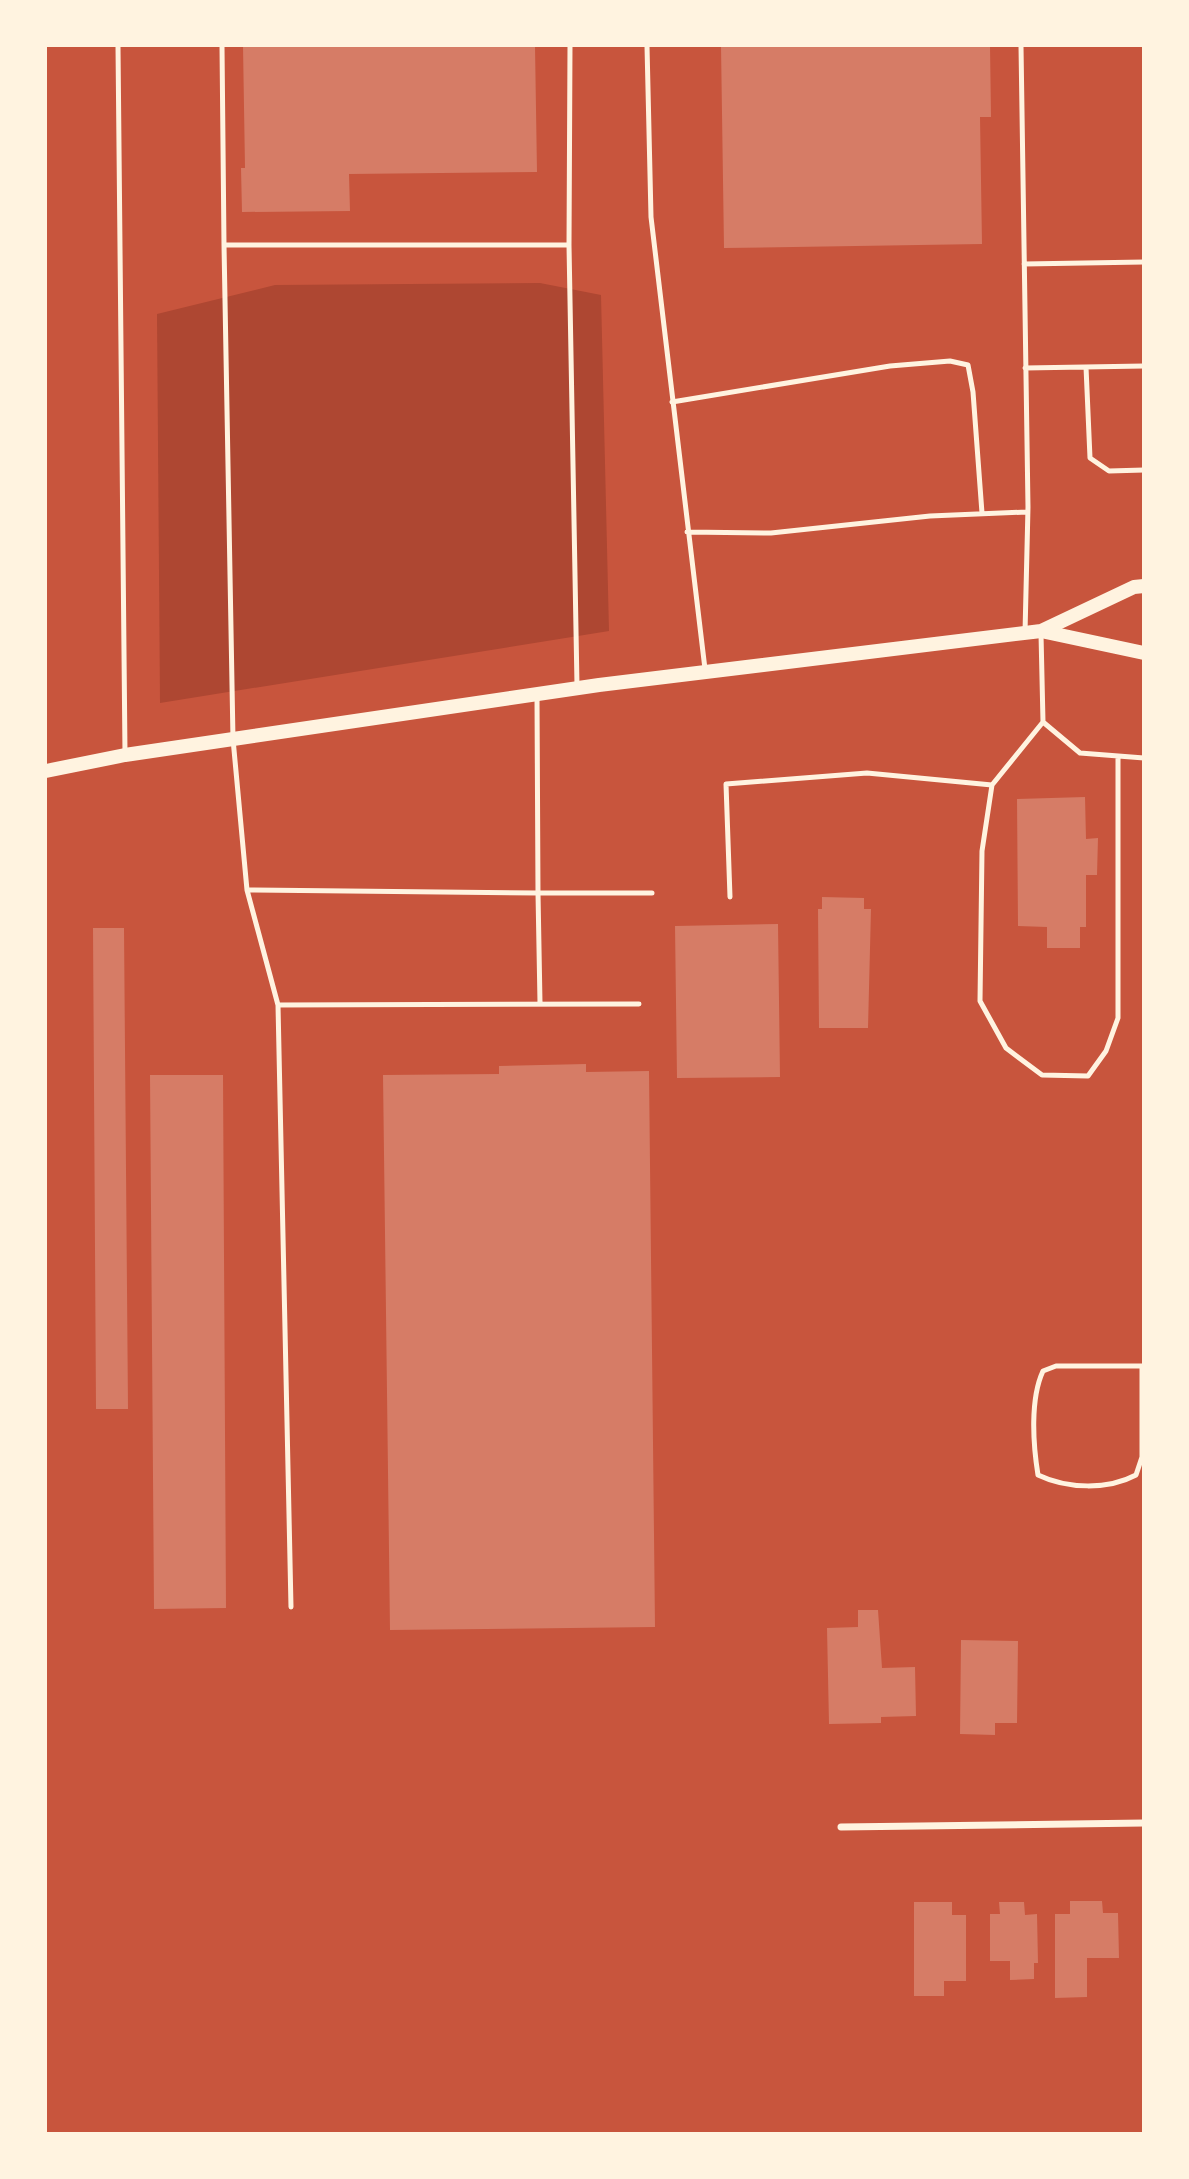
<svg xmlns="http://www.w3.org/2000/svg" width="1189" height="2179" font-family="'PT Sans Narrow',sans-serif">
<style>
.green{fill:#ae4732}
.building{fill:#d67c66}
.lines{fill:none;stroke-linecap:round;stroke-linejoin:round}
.service{stroke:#fff3e0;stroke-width:5}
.minor{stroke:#fff3e0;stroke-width:7}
.secondary{stroke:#fff3e0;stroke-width:14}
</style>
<rect width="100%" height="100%" fill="#c8553d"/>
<!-- green -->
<path class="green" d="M540,283L601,295L609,631L160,703L157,314L275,285Z"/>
<!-- building -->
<path class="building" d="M243,46H535L537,172L349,174L350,211L242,212L241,168H245Z
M721,46H990L991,117H980L982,244L724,248Z
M1085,797L1086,839L1098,838L1097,875H1086V927H1080V948H1047V927L1018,926L1017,799Z
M822,897L864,898V909H871L868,1028H819L818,909H822Z
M778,924L780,1077L677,1078L675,926Z
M93,928H124L128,1409H96Z
M586,1064V1072L649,1071L655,1627L390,1630L383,1075L499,1074V1066Z
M150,1075H223L226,1608L154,1609Z
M858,1610H878L882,1668L915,1667L916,1716L881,1717V1723L829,1724L827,1628L858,1627Z
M961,1640L1018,1641L1017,1723H995V1735L960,1734Z
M1070,1901H1102L1103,1913H1118L1119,1958H1087V1997L1055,1998V1914H1070Z
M914,1902H952V1915H966V1981H944V1996H914Z
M999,1902H1024L1025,1915L1037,1914L1038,1963H1034V1979L1010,1980V1961H990V1914H1000Z"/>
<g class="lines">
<!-- service -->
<path class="service" d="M118,46L125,753
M222,46L224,245
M647,46L651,217L705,669
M1021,46L1028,507L1025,633
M569,245L570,46
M1024,264L1144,262
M1086,367L1090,458L1109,471L1144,470
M1025,368L1144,366
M672,402L890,366L950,361L968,365L973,392L982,513
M687,532L771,533L930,516L1027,512
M1041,634L1043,722L1080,753L1144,758
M1043,722L992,785L982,851L980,1001L1006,1048L1042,1075L1088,1076L1106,1051L1118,1018V757
M247,890L538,893L537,697
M730,897L726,784L867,773L992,785
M540,1003L538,893H652
M278,1005L639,1004
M1142,1366V1457L1136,1475C1108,1490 1067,1489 1038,1475C1033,1444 1030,1399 1043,1371L1056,1366H1144
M291,1607L278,1005L247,890L233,739L224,245H569L577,685"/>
<!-- minor -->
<path class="minor" d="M841,1827L1144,1823"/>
<!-- secondary -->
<path class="secondary" d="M1041,631L1144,653
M46,771L125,755L599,685L1041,631L1134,587L1144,586"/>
</g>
<!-- border -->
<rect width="1189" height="2179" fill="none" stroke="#fff3e0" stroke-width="94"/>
</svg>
